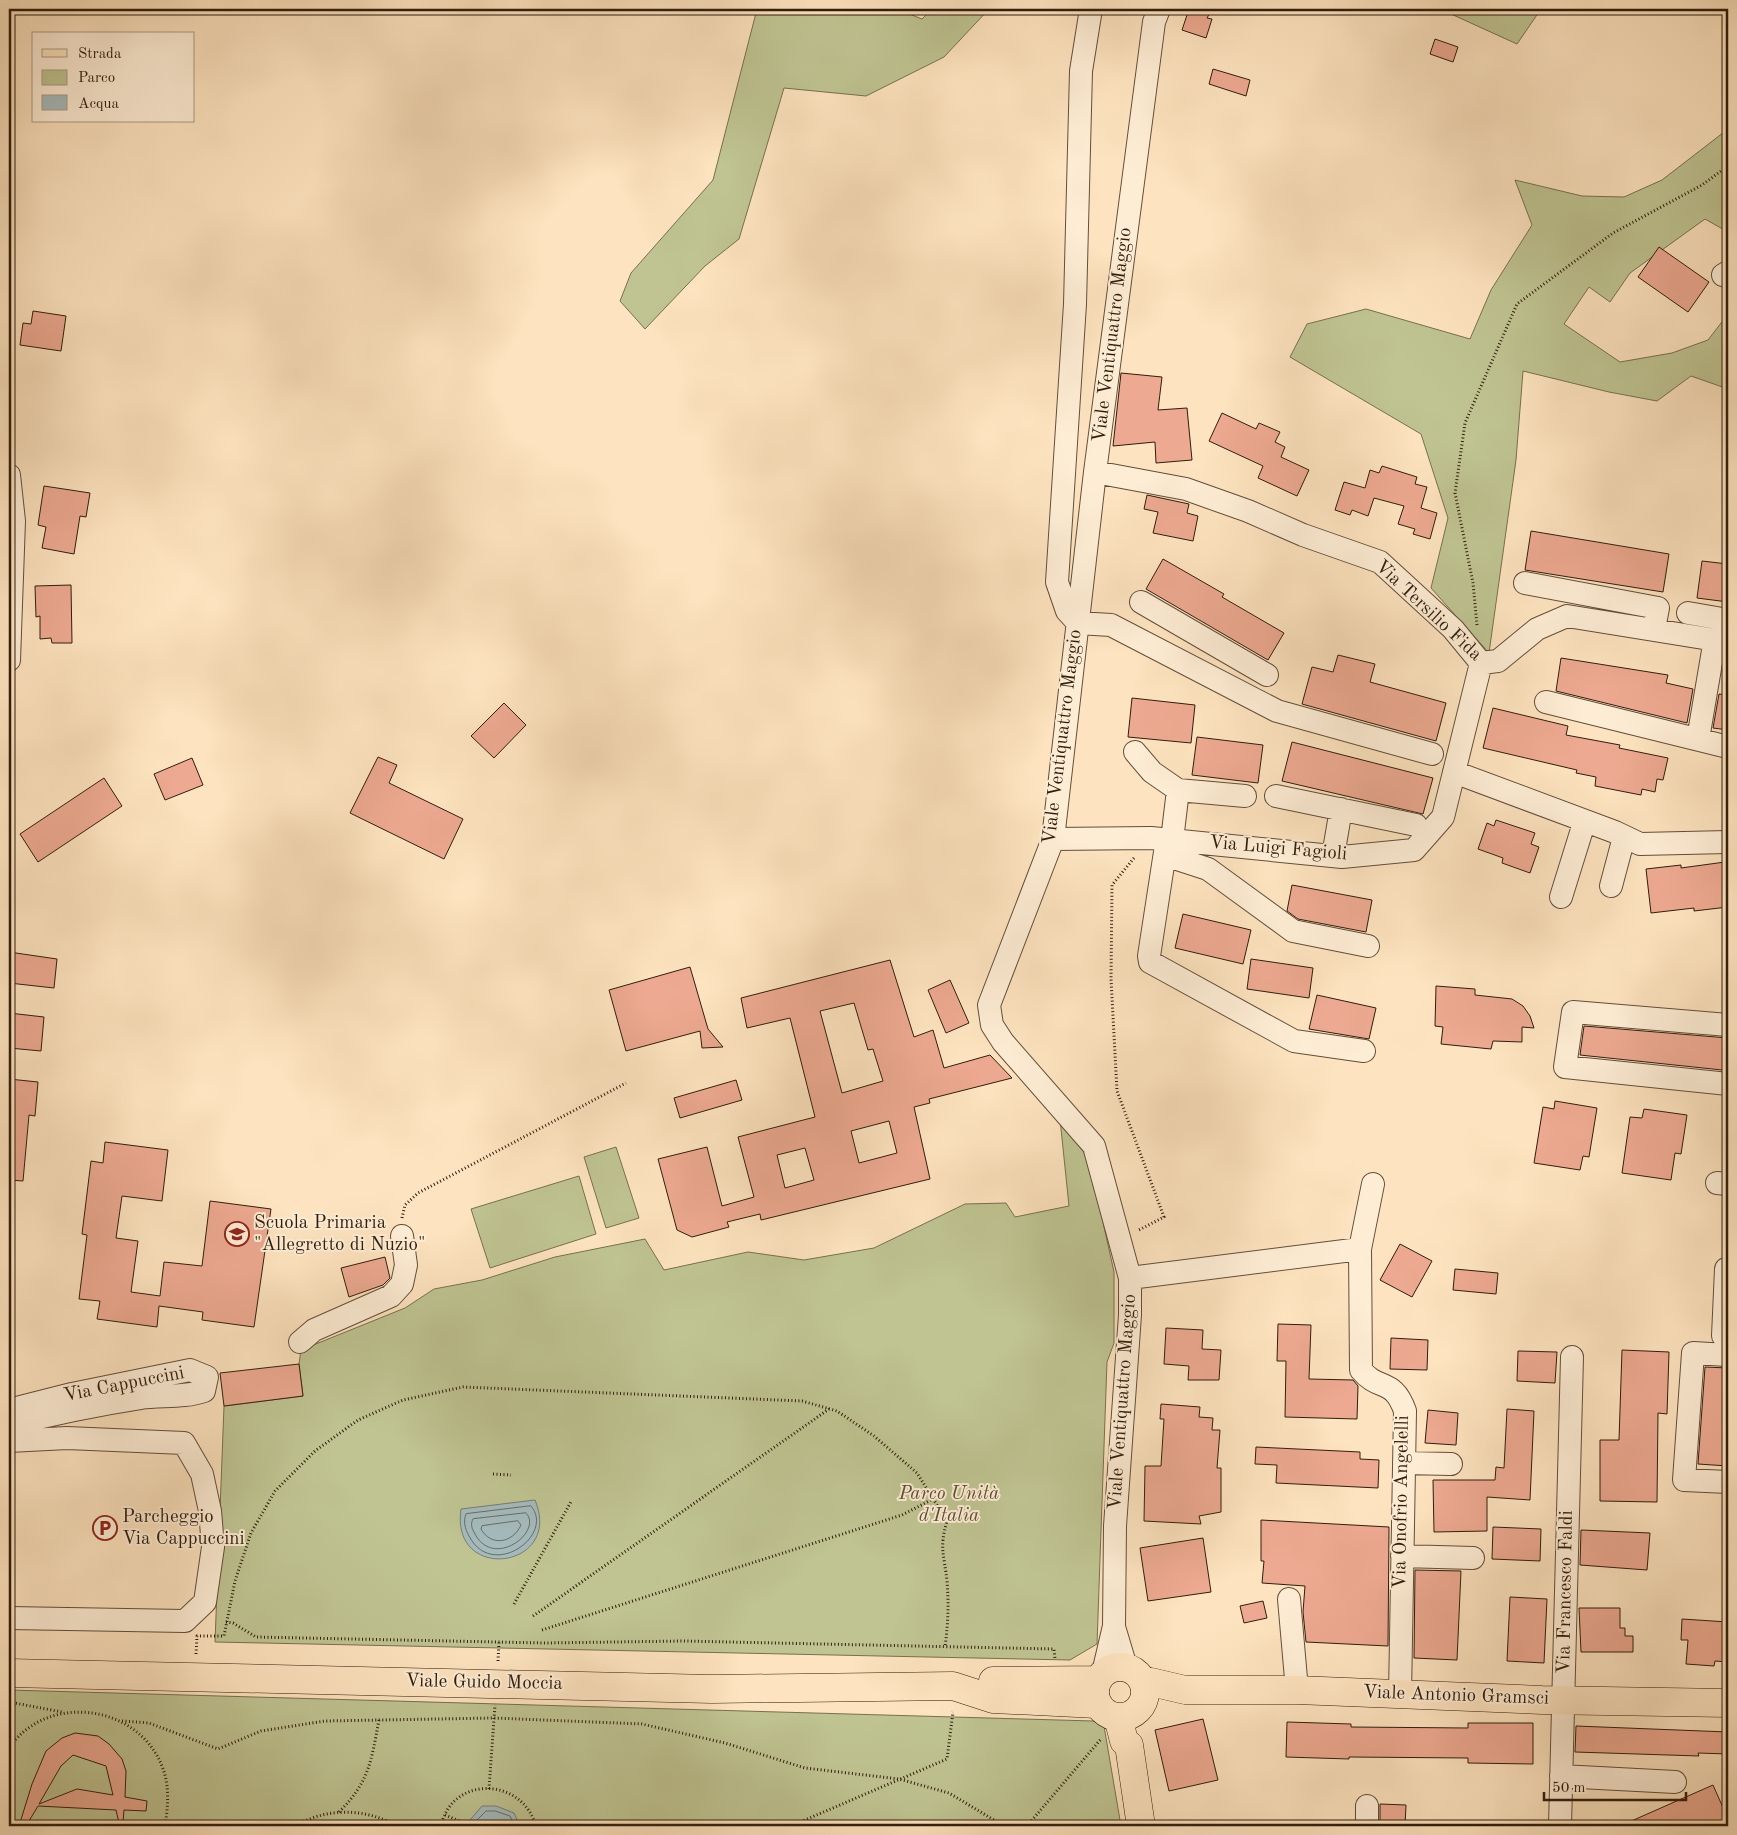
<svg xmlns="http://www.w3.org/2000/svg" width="1737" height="1835" font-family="'Old Standard TT',serif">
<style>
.green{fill:#bfc492;stroke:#787050}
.water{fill:#a4bbbd;stroke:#767c77}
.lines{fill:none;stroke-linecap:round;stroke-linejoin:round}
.shore{stroke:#6a6c65;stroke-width:1}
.building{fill:#eda991;stroke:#301d0d;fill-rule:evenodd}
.minor-casing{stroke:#634e3a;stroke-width:24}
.major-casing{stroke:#301d0d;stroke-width:29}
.path{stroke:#301d0d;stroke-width:3;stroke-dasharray:1 2.5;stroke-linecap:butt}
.minor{stroke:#feedd5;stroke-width:22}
.major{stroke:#fde3bf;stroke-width:28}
.labels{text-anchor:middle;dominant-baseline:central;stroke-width:4;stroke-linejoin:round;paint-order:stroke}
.street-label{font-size:19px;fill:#301d0d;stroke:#feedd5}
.poi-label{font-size:19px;fill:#301d0d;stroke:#feedd5;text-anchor:start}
.park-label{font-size:19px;font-style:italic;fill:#5b4f35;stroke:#feedd5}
</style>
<rect width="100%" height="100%" fill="#fde3bf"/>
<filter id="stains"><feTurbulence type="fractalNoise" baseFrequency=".004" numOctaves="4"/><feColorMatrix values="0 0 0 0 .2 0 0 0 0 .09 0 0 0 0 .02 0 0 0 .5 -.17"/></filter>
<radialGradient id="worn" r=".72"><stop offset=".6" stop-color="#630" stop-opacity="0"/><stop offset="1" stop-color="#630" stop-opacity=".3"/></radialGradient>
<!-- green -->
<path class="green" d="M757,9H897L922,19L932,9H989L944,57L866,96L784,88L739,239L705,266L645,329L620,301L631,273L713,180Z
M1440,9H1541L1517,44Z
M1728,129V232L1705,219L1630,273L1610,302L1589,287L1564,324L1620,362L1672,353L1708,340L1728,314V389L1691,376L1657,401L1609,392L1523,371L1516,460L1489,653L1431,588L1448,518L1421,434L1290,357L1307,324L1366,309L1470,339L1491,290L1532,225L1515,180L1582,196L1624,197L1662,180Z
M1060,1119L1089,1159L1114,1272V1343L1107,1362L1097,1644L1070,1660L215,1642L224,1406L303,1396L299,1364L301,1350L405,1308L434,1289L482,1280L555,1257L645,1239L664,1270L748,1252L804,1260L874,1248L965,1204L1006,1203L1015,1217L1069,1206Z
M616,1147L639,1218L606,1228L584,1157Z
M579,1176L596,1234L490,1268L471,1209Z
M9,1690L1093,1721L1104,1726L1121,1826H9Z"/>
<!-- water -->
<path class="water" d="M535,1500C564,1569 450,1584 461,1509Z
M482,1806H496L514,1813L520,1826H465Z"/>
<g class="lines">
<!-- shore -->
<path class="shore" d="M531,1506C556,1535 492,1581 469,1536C465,1529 463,1521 466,1514Z
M526,1513C544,1531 494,1570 475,1534C472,1529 470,1524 473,1519Z
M518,1521L521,1525C513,1543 491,1547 481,1529L482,1526Z
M471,1826L486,1811H495L510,1816L515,1826"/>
</g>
<!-- building -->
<path class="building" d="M1189,9H1212L1207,18L1212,19L1206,38L1182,30Z
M1435,39L1458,47L1453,62L1430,54Z
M1213,69L1250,80L1246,96L1209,84Z
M1659,247L1709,282L1688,312L1638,277Z
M33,311L66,316L61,351L20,345L23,323L31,324Z
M1121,373L1162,377L1158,410L1187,408L1192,460L1156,463L1155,442L1113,446Z
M1222,413L1256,429L1259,423L1280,432L1275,442L1285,447L1281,457L1309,470L1297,496L1258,478L1263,466L1209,441Z
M1382,466L1417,477L1415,484L1427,487L1421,508L1437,513L1430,539L1413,534L1415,529L1398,524L1404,506L1374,498L1368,516L1352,510L1350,515L1335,510L1344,482L1365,488L1370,470L1379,473Z
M44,486L90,493L86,517L80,516L74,554L42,548L46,527L38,525Z
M1147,495L1189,504L1187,513L1198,516L1193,541L1153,533L1158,512L1144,509Z
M1531,531L1669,554L1663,592L1525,570Z
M1163,559L1224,594L1222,597L1284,633L1268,660L1146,589Z
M1702,561L1728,564V602L1697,598Z
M71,585L72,643H52L51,638L40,639V616L36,617L35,586Z
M1338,655L1375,664L1370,682L1446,703L1436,741L1302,704L1312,667L1333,672Z
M1561,658L1668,675L1666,683L1693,689L1687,723L1556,691Z
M1719,694L1728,695V730L1713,728Z
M1132,698L1195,705L1191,743L1128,737Z
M504,703L526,725L494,758L471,736Z
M1493,708L1568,726L1566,735L1620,745L1619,748L1668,758L1663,780L1657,779L1655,792L1642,789L1641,795L1595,786L1596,777L1576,773L1577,770L1483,748Z
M1197,737L1263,745L1258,783L1192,775Z
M1292,742L1433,778L1423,814L1282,781Z
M378,757L397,765L389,783L463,819L444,859L350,813Z
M192,758L203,785L165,800L154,774Z
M104,778L122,806L38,862L20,834Z
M1496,820L1535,833L1531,844L1539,847L1530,873L1502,863L1503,858L1478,849L1487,823L1494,826Z
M1725,862L1728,907L1694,911V908L1651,913L1646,869L1681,865V868Z
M1292,885L1372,900L1366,932L1298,919L1287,911Z
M1183,914L1251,930L1243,964L1175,948Z
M9,952L57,959L54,988L9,983Z
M1251,959L1313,968L1309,998L1247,989Z
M890,960L914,1037L933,1030L944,1068L990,1055L1012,1078L929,1099L930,1103L914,1107L930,1179L761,1220L760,1214L727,1222L729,1227L692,1237L677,1230L658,1159L707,1147L722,1206L754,1197L738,1137L815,1117L790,1018L747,1028L741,998ZM854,1003L868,1050L873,1049L883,1081L842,1093L820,1011ZM889,1121L897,1153L859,1163L851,1131ZM805,1148L814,1180L785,1188L777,1155Z
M690,967L708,1029L723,1047L702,1048L700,1031L626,1051L609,990Z
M950,980L969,1023L946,1033L928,990Z
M1436,986L1475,989V995L1512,999L1523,1006L1530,1016L1534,1028L1522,1027V1042L1493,1041L1491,1049L1441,1044L1443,1027L1435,1026Z
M1317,995L1376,1008L1369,1039L1309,1029Z
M9,1013L44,1017L41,1051L9,1048Z
M1584,1026L1728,1038V1067H1723L1722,1070L1580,1055Z
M9,1079L38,1082L35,1116L29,1115L23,1181L9,1180Z
M736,1080L742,1100L680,1118L674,1098Z
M1555,1101L1597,1108L1589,1157L1583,1156L1580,1170L1534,1163L1543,1107L1554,1109Z
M1644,1109L1687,1115L1681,1154L1675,1153L1671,1180L1622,1173L1630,1117L1642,1118Z
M105,1142L168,1150L162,1201L122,1196L116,1238L138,1241L131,1292L160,1296L164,1262L202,1266L210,1201L271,1209L254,1327L202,1320L203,1312L159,1306L157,1327L97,1319L100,1301L79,1299L87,1235L82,1234L91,1161L103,1163Z
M1400,1244L1432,1261L1412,1297L1380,1280Z
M385,1257L390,1278L383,1285L349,1297L341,1268Z
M1455,1269L1498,1273L1496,1294L1453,1290Z
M1278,1324L1311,1325L1309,1379L1353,1380L1358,1386L1357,1419L1285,1417L1286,1361H1277Z
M1166,1328L1203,1330L1202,1349L1221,1350L1219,1380H1188L1189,1366L1164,1364Z
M1391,1338L1428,1340L1427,1370L1390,1369Z
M1622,1350L1669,1352L1667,1414L1658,1413L1657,1502L1600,1501V1440H1619Z
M1518,1351L1557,1352L1555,1383L1517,1381Z
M299,1364L303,1396L224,1406L220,1373Z
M1705,1367L1728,1368V1466L1698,1464Z
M1161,1404L1200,1407L1199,1417L1213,1418L1212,1430H1220L1217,1468H1221V1512L1199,1516L1201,1524L1144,1521L1145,1466H1161L1164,1419H1160Z
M1507,1409L1534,1411L1530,1500L1487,1497V1531L1434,1532L1433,1480H1495L1496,1467L1504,1468Z
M1428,1410L1458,1413L1456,1445L1425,1443Z
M1256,1447L1360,1452V1459L1379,1460L1378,1488L1276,1483L1277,1465L1255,1464Z
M1261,1520L1389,1527L1388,1646L1306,1642L1303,1612L1305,1586L1262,1583L1264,1561H1261Z
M1493,1527L1541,1529L1540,1561L1492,1559Z
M1581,1530L1650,1533L1647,1570L1580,1565Z
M1203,1538L1211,1592L1148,1601L1140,1548Z
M1415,1570L1461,1571L1457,1660L1414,1658Z
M1510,1597L1547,1599L1544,1663L1507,1661Z
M1263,1601L1267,1618L1244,1623L1240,1606Z
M1579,1608H1620V1628H1625V1636H1633V1652H1581Z
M1682,1619L1728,1622V1662L1715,1661L1714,1666L1686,1664L1688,1640H1681Z
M1203,1719L1218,1780L1169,1791L1155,1730Z
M1287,1722L1351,1724V1727L1468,1728V1723H1533V1764L1468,1763V1758L1349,1757V1759L1286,1757Z
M1576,1726L1728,1732V1754L1698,1753L1699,1756L1575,1752Z
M75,1733L98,1736L109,1744L122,1759L126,1771L125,1797L147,1801L146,1811L124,1810L123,1822L119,1823L116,1810L38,1806L26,1826H19L32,1784L46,1751L62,1738ZM73,1755L106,1766L113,1795L77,1789L39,1804L61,1766Z
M1713,1785L1728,1819V1826H1620Z
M1380,1804L1406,1805L1405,1826H1380Z"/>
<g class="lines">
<defs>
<path id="minor" d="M1091,9L1081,71L1075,304L1057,582L1067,611L1078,623L1111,625L1277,711L1432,754
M1723,275L1728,272
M1095,472L1186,489L1248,511L1303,535L1380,562L1453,629L1481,663
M9,475L14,521L9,660
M1525,583L1658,608L1654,629
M1141,602L1267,675
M1688,613L1728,620
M1481,663L1498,661L1537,629L1567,616L1728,642
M1546,702L1728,747
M1698,739L1715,639
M1135,752L1152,772L1178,790
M1454,772L1615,832L1640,844L1728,842
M1276,796L1416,825
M1053,839L1151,838L1342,857L1414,850L1443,817L1481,663
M1167,839L1149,956L1150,962L1294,1041L1364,1051
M1172,840L1178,790L1245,796
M1165,855L1208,869L1293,931L1368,946
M1333,856L1341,809
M1611,886L1624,837
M1561,897L1584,823
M1728,1025L1573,1012L1565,1067L1728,1084
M1717,1183L1728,1184
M1373,1184L1360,1249L1361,1370C1379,1392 1393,1377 1405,1411L1400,1695
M1728,1269H1726L1723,1336H1728
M1130,1278L1360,1249
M300,1342L314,1330L391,1296L402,1284L406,1265L402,1236
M1728,1355L1693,1353L1684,1480L1728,1482
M9,1410L72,1394L190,1370L207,1377L204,1391C184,1398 161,1395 140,1398C95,1405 52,1414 9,1425
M9,1441L67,1438L184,1443L202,1474L210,1511L213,1547L205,1602L185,1621L9,1618
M1404,1463L1451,1464
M1402,1556L1473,1558
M1289,1599L1297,1690
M1114,1627L1126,1667
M1103,1673L1114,1626L1115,1526L1130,1315V1278L1094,1146L1003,1042L992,1025L989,1005L1053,839L1095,472L1154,22L1159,9
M1561,1776L1675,1782
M1367,1806V1826
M1560,1826L1572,1357"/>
<path id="major" d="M1095 1692a25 25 0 1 1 50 0a25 25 0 1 1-50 0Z
M9,1673L712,1689L953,1686L993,1699L1097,1704
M993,1681L1098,1680
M1144,1683L1151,1682L1185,1690H1297L1542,1700L1728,1703
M1118,1717L1124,1741L1129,1745L1141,1826"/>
</defs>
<!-- minor casing -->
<use href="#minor" class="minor-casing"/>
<!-- major casing -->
<use href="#major" class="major-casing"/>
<!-- path -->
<path class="path" d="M1477,625L1473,583L1455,493L1465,423L1517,304L1613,233L1702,185L1728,166
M1134,858L1112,885L1111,979L1117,1091L1164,1217L1137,1231
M402,1218L405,1205L418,1193L626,1083
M493,1474L511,1475
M514,1604L572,1500
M533,1616L829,1409
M226,1622L233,1623L256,1637L545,1643L683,1641L1054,1649L1055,1659
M542,1630L902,1515L933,1499
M196,1654L197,1636H224L235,1581L251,1533L275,1491L315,1451L358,1420L403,1400L463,1387L802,1401L837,1411L874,1436L917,1473L947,1521C939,1548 944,1554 947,1581C949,1604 948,1625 945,1647
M498,1661L499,1642
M9,1702L62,1712
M122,1721L149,1723L218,1749L261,1731L325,1721L494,1718L642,1724L725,1743L805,1768L899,1779L949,1793L1004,1826
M9,1748C46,1693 137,1703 162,1766C170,1786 168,1806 165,1826
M489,1789L495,1705
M339,1812C370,1781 371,1761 379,1720
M445,1815L471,1826
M294,1826C299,1822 306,1821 312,1818C341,1808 370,1811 397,1826
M441,1826C452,1775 522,1777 536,1826
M791,1826L947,1759L953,1712
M1027,1826L1101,1739"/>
<!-- minor -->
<use href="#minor" class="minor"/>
<!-- major -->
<use href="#major" class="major"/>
</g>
<!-- icons -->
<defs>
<symbol id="school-ring" viewBox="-11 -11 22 22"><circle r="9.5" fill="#feedd5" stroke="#8f2418" stroke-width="1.5"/><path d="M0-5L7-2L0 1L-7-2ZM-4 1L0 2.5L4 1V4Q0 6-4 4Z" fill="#8f2418"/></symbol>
<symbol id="parking-ring" viewBox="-11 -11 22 22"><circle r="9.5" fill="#feedd5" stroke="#8f2418" stroke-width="1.5"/><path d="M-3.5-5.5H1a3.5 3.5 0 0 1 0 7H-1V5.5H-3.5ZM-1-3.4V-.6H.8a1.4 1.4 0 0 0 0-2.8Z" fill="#8f2418"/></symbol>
</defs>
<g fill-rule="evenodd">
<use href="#school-ring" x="223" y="1220" width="28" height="28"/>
<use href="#parking-ring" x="91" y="1514" width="28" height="28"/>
</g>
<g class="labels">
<!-- street labels -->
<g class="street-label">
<text transform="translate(1113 335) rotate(-83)">Viale Ventiquattro Maggio</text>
<text transform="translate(1428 611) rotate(43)">Via Tersilio Fida</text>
<text transform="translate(1063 737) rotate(-83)">Viale Ventiquattro Maggio</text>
<text transform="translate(1278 849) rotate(5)">Via Luigi Fagioli</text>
<text transform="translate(124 1385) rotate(-11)">Via Cappuccini</text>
<text transform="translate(1123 1402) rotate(-86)">Viale Ventiquattro Maggio</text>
<text transform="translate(1402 1502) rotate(-89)">Via Onofrio Angelelli</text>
<text transform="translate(1566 1592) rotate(-89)">Via Francesco Faldi</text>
<text transform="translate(484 1683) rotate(1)">Viale Guido Moccia</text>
<text transform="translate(1456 1696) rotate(2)">Viale Antonio Gramsci</text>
</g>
<!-- poi labels -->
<g class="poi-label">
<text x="254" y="1223">Scuola Primaria<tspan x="254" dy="22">"Allegretto di Nuzio"</tspan></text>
<text x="122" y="1517">Parcheggio<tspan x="122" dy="22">Via Cappuccini</tspan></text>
</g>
<!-- park labels -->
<g class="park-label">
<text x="949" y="1494">Parco Unità<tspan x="949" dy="22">d'Italia</tspan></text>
</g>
</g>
<!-- margin -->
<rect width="1737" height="1835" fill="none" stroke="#fde3bf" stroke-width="30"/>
<rect x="10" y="10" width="1717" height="1815" fill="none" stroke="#301d0d" stroke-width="2.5"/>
<rect x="15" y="15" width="1707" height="1805" fill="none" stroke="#301d0d"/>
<!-- legend -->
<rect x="32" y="32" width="162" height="90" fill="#feedd5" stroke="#ac9a85"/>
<rect x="42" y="49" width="25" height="8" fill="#fde3bf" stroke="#ac9a85"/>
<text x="78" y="58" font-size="15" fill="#301d0d">Strada</text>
<rect x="42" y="70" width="25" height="15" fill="#bfc492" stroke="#ac9a85"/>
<text x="78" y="82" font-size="15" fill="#301d0d">Parco</text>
<rect x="42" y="95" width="25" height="15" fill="#a4bbbd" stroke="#ac9a85"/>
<text x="78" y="108" font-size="15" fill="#301d0d">Acqua</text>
<!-- scale -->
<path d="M1544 1792v8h142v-8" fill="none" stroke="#301d0d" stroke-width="2.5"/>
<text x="1552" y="1792" font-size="15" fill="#301d0d" stroke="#feedd5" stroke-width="4" paint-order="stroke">50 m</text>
<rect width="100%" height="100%" filter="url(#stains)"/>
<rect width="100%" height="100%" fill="url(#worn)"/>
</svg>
